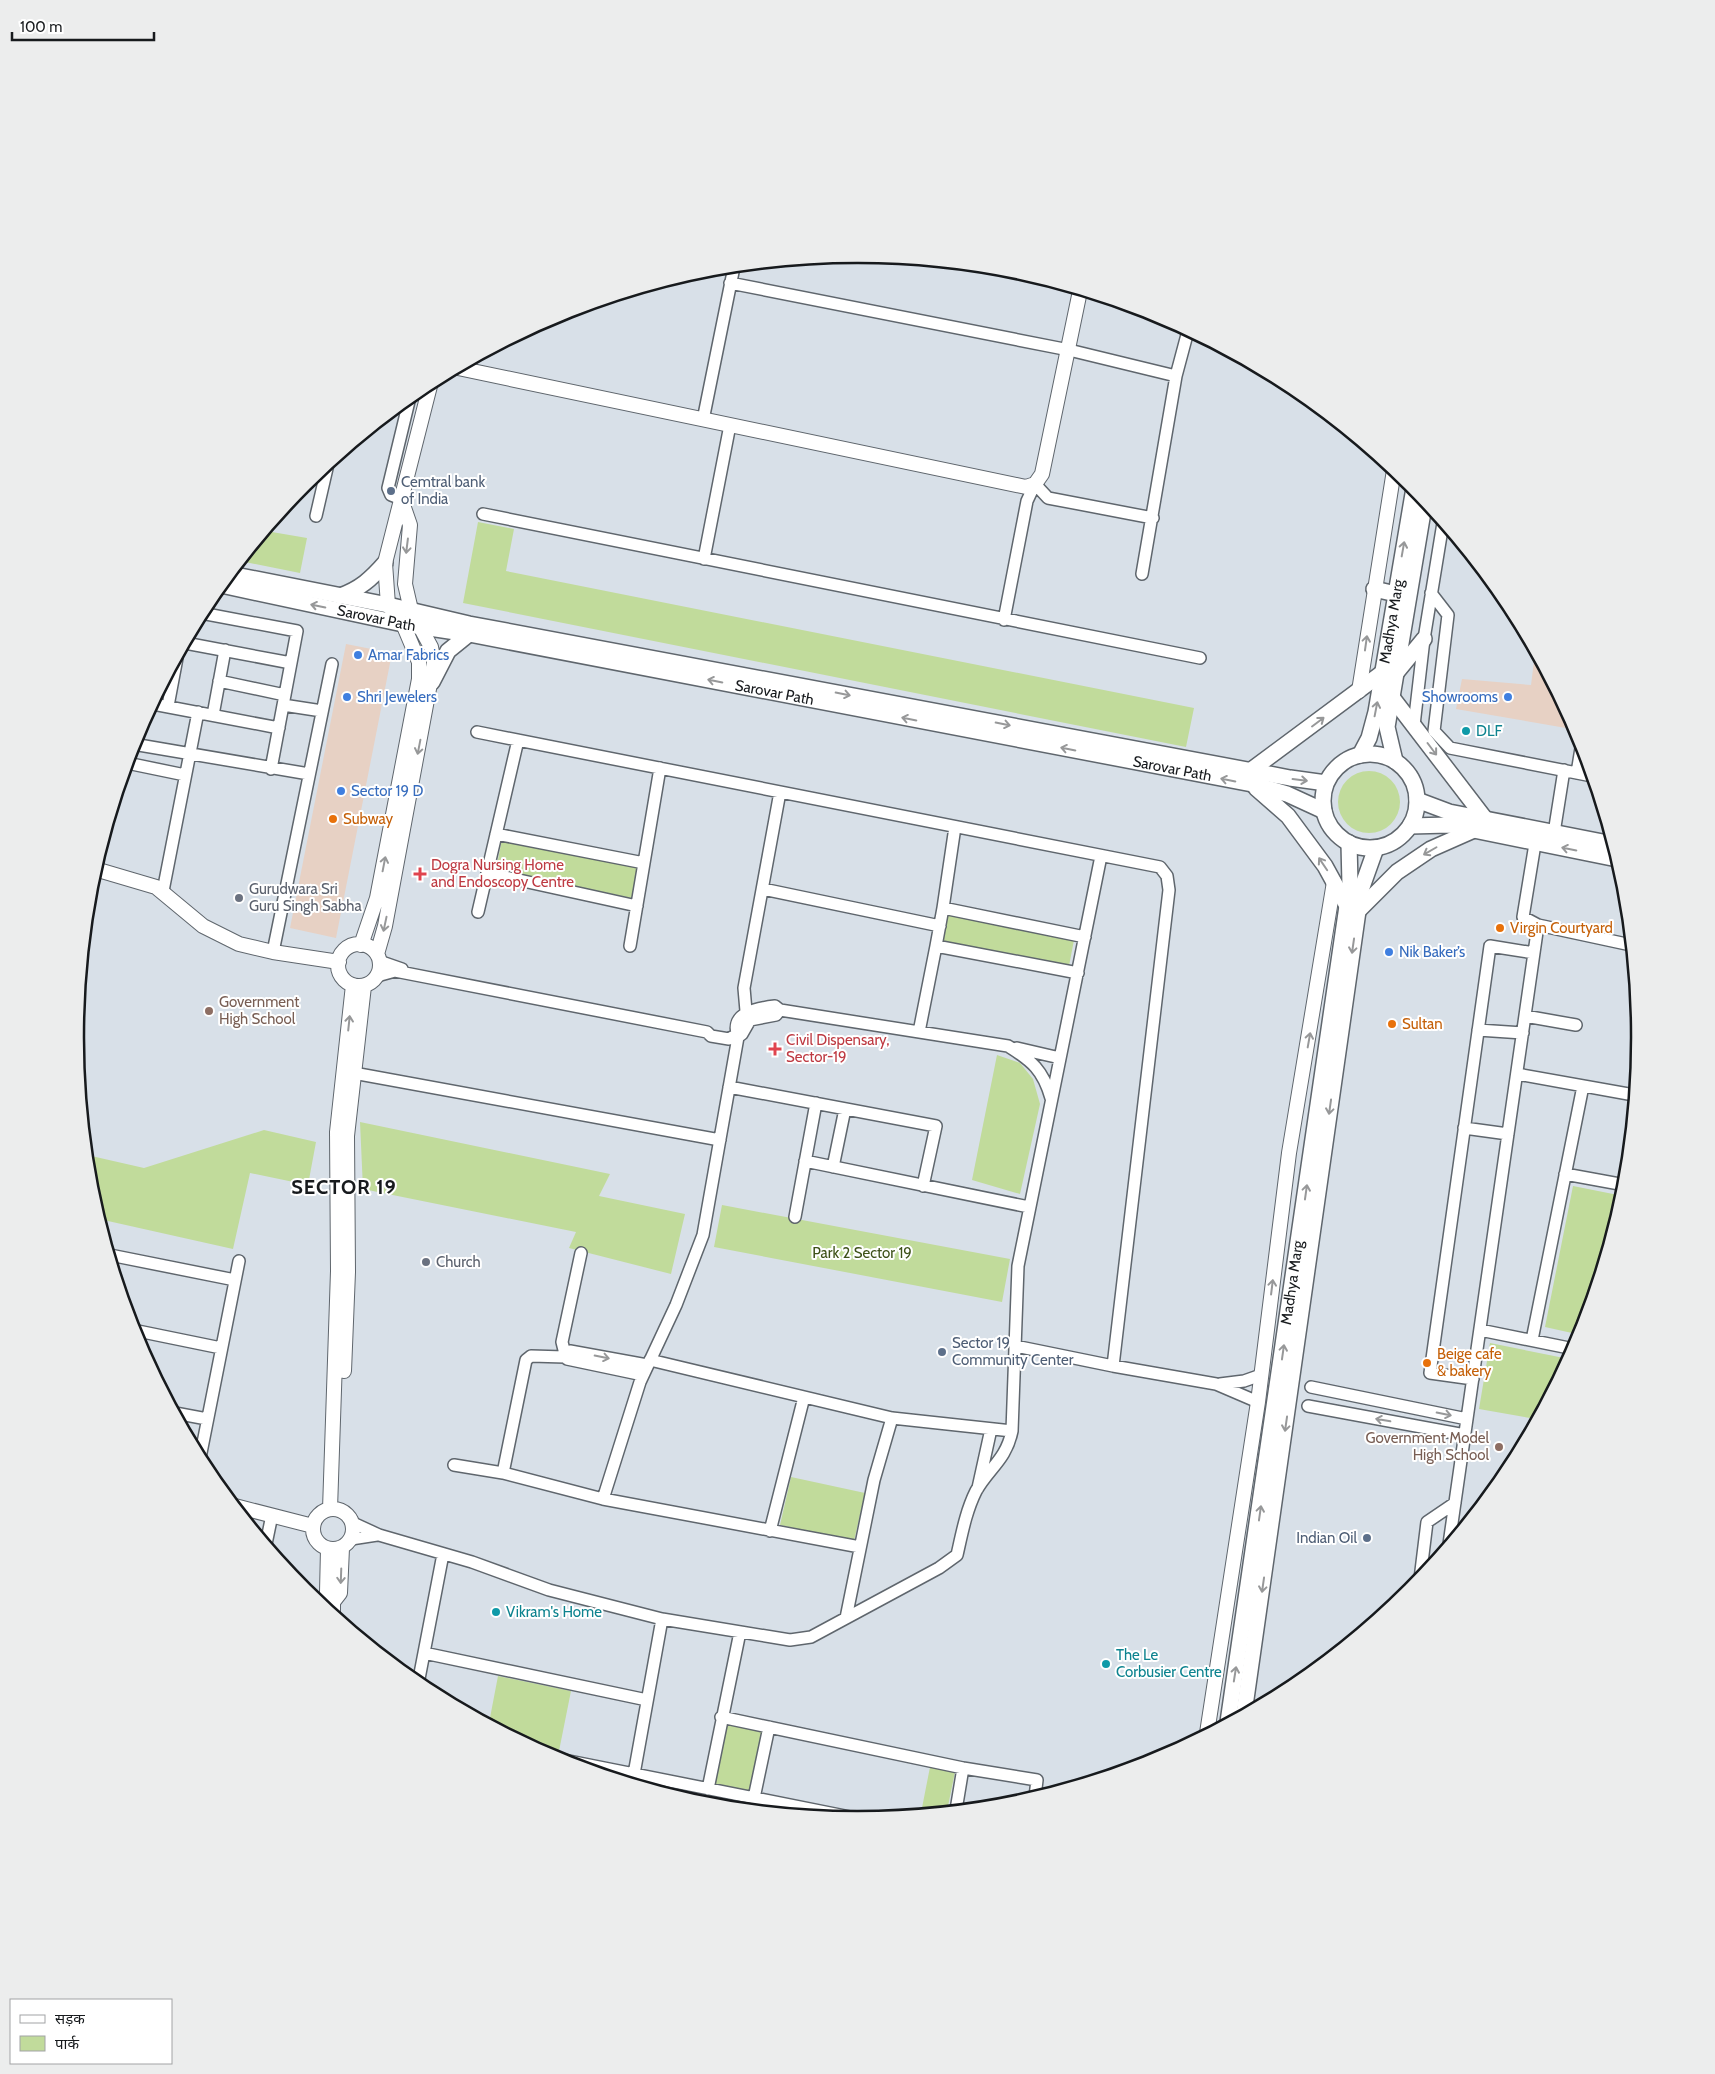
<svg xmlns="http://www.w3.org/2000/svg" width="1715" height="2074" font-family="Cabin,'Noto Sans Devanagari',sans-serif">
<style>
.commercial{fill:#e7d1c4}
.green{fill:#c1db9b}
.lines{fill:none;stroke-linecap:round;stroke-linejoin:round}
.minor-casing{stroke:#5f666d;stroke-width:14}
.tertiary-casing{stroke:#5f666d;stroke-width:16}
.secondary-casing{stroke:#5f666d;stroke-width:18}
.minor{stroke:#fff;stroke-width:11}
.tertiary{stroke:#fff;stroke-width:14}
.secondary{stroke:#fff;stroke-width:15}
.oneway{stroke:#979899}
.service-dot{fill:#5c6f8a;stroke:#fff;stroke-width:2}
.shop-dot{fill:#3f7fe0;stroke:#fff;stroke-width:2}
.culture-dot{fill:#0f9aa8;stroke:#fff;stroke-width:2}
.food-dot{fill:#e8710a;stroke:#fff;stroke-width:2}
.health-dot{fill:#e0444e;stroke:#fff;stroke-width:2}
.worship-dot{fill:#6b7280;stroke:#fff;stroke-width:2}
.education-dot{fill:#8d6e63;stroke:#fff;stroke-width:2}
.labels{text-anchor:middle;dominant-baseline:central;stroke-width:4;stroke-linejoin:round;paint-order:stroke}
.service-label{font-size:15px;fill:#4e5e75;stroke:#fff;text-anchor:start}
.street-label{font-size:15px;fill:#171a1d;stroke:#fff}
.shop-label{font-size:15px;fill:#366cbe;stroke:#fff;text-anchor:start}
.culture-label{font-size:15px;fill:#0d838f;stroke:#fff;text-anchor:start}
.food-label{font-size:15px;fill:#c56008;stroke:#fff;text-anchor:start}
.health-label{font-size:15px;fill:#be3a42;stroke:#fff;text-anchor:start}
.worship-label{font-size:15px;fill:#5b616d;stroke:#fff;text-anchor:start}
.education-label{font-size:15px;fill:#785e54;stroke:#fff;text-anchor:start}
.park-label{font-size:15px;fill:#3d5118;stroke:#fff}
.district-label{font-size:20px;font-weight:bold;letter-spacing:1px;fill:#171a1d;stroke:#fff}
.rim{fill:none;stroke:#171a1d;stroke-width:2.5}
</style>
<rect width="100%" height="100%" fill="#d8e0e8"/>
<!-- commercial -->
<path class="commercial" d="M346,644L392,653L336,938L290,928Z
M1535,653L1568,714L1566,728L1456,709L1462,679L1531,685Z"/>
<!-- green -->
<path class="green" d="M478,522L514,529L506,571L1194,708L1186,747L463,603Z
M266,531L307,538L300,573L240,561Z
M1338 802a31 31 0 1 1 62 0a31 31 0 1 1-62 0Z
M502,839L638,866L632,898L496,870Z
M947,915L1074,940L1069,966L942,942Z
M997,1055L1020,1063L1033,1079L1040,1104L1020,1194L972,1180Z
M360,1122L610,1174L599,1196L685,1214L671,1274L569,1248L576,1232L363,1189Z
M264,1130L316,1142L308,1185L250,1173L233,1249L99,1219L90,1189L87,1155L144,1168Z
M1573,1186L1623,1196L1581,1335L1545,1327Z
M722,1205L1010,1259L1002,1302L714,1247Z
M1490,1343L1569,1359L1536,1419L1479,1409Z
M791,1477L865,1493L854,1541L780,1525Z
M498,1676L571,1691L559,1751L530,1745L489,1723Z
M726,1722L764,1731L751,1794L712,1786Z
M930,1767L955,1772L947,1811L921,1813Z"/>
<g class="lines">
<defs>
<path id="minor" d="M730,283L1069,350L1176,376
M703,420L734,267
M401,499L391,495L388,488L410,397
M483,514L1200,658
M316,516L328,464
M704,559L730,425
M1142,574L1176,376L1188,331
M1431,593L1448,615L1434,731L1450,748L1592,776
M201,613L297,631L271,769
M1004,620L1027,501L1035,484L1048,498L1153,518
M185,643L291,663
M219,681L285,695
M153,704L279,728
M283,705L322,711
M168,706L177,658
M213,715L225,650
M1414,725L1424,639L1443,523
M477,732L1160,867L1167,876L1169,890L1113,1366
M133,744L309,774
M127,763L185,775
M1577,773L1582,742
M1554,833L1564,770
M496,834L644,863
M1534,850L1523,917L1538,925L1631,945
M487,873L637,906
M763,889L940,926
M163,891L198,712
M943,908L955,827
M478,912L518,740
M630,946L660,768
M273,952L332,664
M379,961L402,969
M1078,973L936,946L943,908L1085,937
M377,976L395,971L707,1032L711,1036L729,1039L732,1037
M1525,1016L1576,1025
M750,1020L746,1011L744,988L780,792
M1478,1030L1523,1033
M919,1032L936,946
M738,1037L742,1034L750,1020L776,1015L780,1010
M1017,1048L1060,1058
M348,1072L720,1140
M1517,1074L1634,1095
M729,1087L936,1126L923,1186
M1464,1128L1508,1134
M805,1161L1029,1207
M833,1167L845,1109
M1565,1174L1625,1185
M795,1217L816,1103
M110,1255L235,1280
M133,1330L221,1348
M1480,1330L1574,1349
M1532,1340L1583,1086
M1015,1346L1113,1366L1216,1384L1258,1402
M565,1354L562,1342L581,1253
M650,1360L892,1418L1012,1431
M643,1375L567,1359L565,1354L570,1351L647,1365
M1473,1379L1430,1373L1490,946L1534,953
M1220,1384L1244,1381L1261,1375
M1311,1387L1467,1419
M1308,1406L1465,1435
M175,1413L207,1419
M200,1458L239,1261
M454,1465L503,1473L603,1499L860,1547
M503,1473L526,1360L531,1356L565,1357
M978,1488L991,1429
M603,1499L640,1382L676,1305L703,1235L738,1037C729,1012 758,1008 775,1006L780,1010L1008,1046C1032,1061 1043,1070 1051,1098
M353,1523L379,1535L472,1562L549,1590L662,1619L790,1640L811,1637L939,1568L957,1555C962,1533 966,1511 976,1491C989,1468 1006,1460 1012,1431L1018,1266L1101,856
M770,1531L804,1397
M351,1539L377,1535
M266,1544L272,1515
M1449,1544L1538,925
M1420,1579L1427,1522L1455,1503
M846,1618L874,1480L892,1418
M424,1653L647,1700
M418,1684L443,1554
M721,1717L963,1768L1037,1780L1035,1797
M554,1758L860,1819
M634,1774L662,1619
M708,1789L740,1632
M754,1798L769,1727
M956,1810L963,1768"/>
<path id="tertiary" d="M458,368L1026,487L1035,484L1042,474L1080,291
M1359,691L1394,470
M95,869L156,887L203,926L239,944L273,952L339,962
M338 965a21 21 0 1 1 42 0a21 21 0 1 1-42 0Z
M361,945L377,898L419,679V662L403,624L388,605L385,563L431,382
M377,954L385,926L434,662L431,647L411,610L405,584L410,525L401,499
M344,1371L348,1272L347,1136L364,986
M235,1506L313,1526
M313 1529a20 20 0 1 1 40 0a20 20 0 1 1-40 0Z
M330,1509L338,1271L337,1132L353,985
M328,1549L327,1592L333,1602
M333,1614V1602L340,1593L342,1548
M1207,1733L1258,1402L1289,1153L1334,882"/>
<g id="secondary">
<path d="M230,574L388,605L469,624L1290,778L1326,783"/>
<path id="s1" d="M221,585L403,624L469,634L1252,784L1287,794L1324,811"/>
<path d="M1374,589L1396,594"/>
<path d="M340,596C360,589 371,579 385,563"/>
<path d="M1396,673L1424,639"/>
<path d="M432,682L448,651L469,634"/>
<path d="M1391,696L1486,820"/>
<circle cx="1370" cy="801" r="47"/>
<path id="s2" d="M1360,755L1369,738L1376,712L1414,488"/>
<path d="M1395,761L1387,727L1425,500"/>
<path d="M1250,771L1382,673"/>
<path d="M1256,788L1288,816L1325,866L1347,906"/>
<path d="M1417,800L1449,812L1613,844"/>
<path d="M1410,826L1449,825L1617,859"/>
<path d="M1358,911L1397,872L1431,849L1474,830"/>
<path d="M1244,1713L1361,890L1376,848"/>
<path id="s3" d="M1228,1722L1347,906L1350,885L1349,843"/>
</g>
</defs>
<!-- minor casing -->
<use href="#minor" class="minor-casing"/>
<!-- tertiary casing -->
<use href="#tertiary" class="tertiary-casing"/>
<!-- secondary casing -->
<use href="#secondary" class="secondary-casing"/>
<!-- minor -->
<use href="#minor" class="minor"/>
<!-- tertiary -->
<use href="#tertiary" class="tertiary"/>
<!-- secondary -->
<use href="#secondary" class="secondary"/>
</g>
<!-- one-way arrows -->
<defs><path id="oneway-shaft" d="M-6 0H5M1.5-3L5.5 0L1.5 3" fill="none" stroke-width="1.6" stroke-linecap="round" stroke-linejoin="round" transform="scale(1.25)"/></defs>
<g class="oneway">
<use href="#oneway-shaft" transform="translate(407 546) rotate(97)"/>
<use href="#oneway-shaft" transform="translate(1403 549) rotate(-80)"/>
<use href="#oneway-shaft" transform="translate(318 606) rotate(-168)"/>
<use href="#oneway-shaft" transform="translate(1366 643) rotate(-82)"/>
<use href="#oneway-shaft" transform="translate(715 681) rotate(-169)"/>
<use href="#oneway-shaft" transform="translate(843 694) rotate(11)"/>
<use href="#oneway-shaft" transform="translate(1376 709) rotate(-79)"/>
<use href="#oneway-shaft" transform="translate(909 719) rotate(-169)"/>
<use href="#oneway-shaft" transform="translate(1318 722) rotate(-37)"/>
<use href="#oneway-shaft" transform="translate(1003 724) rotate(11)"/>
<use href="#oneway-shaft" transform="translate(419 747) rotate(101)"/>
<use href="#oneway-shaft" transform="translate(1068 749) rotate(-169)"/>
<use href="#oneway-shaft" transform="translate(1432 749) rotate(53)"/>
<use href="#oneway-shaft" transform="translate(1228 780) rotate(-169)"/>
<use href="#oneway-shaft" transform="translate(1300 780) rotate(7)"/>
<use href="#oneway-shaft" transform="translate(1569 849) rotate(-169)"/>
<use href="#oneway-shaft" transform="translate(1430 851) rotate(150)"/>
<use href="#oneway-shaft" transform="translate(384 864) rotate(-79)"/>
<use href="#oneway-shaft" transform="translate(1323 864) rotate(-124)"/>
<use href="#oneway-shaft" transform="translate(385 924) rotate(102)"/>
<use href="#oneway-shaft" transform="translate(1353 946) rotate(98)"/>
<use href="#oneway-shaft" transform="translate(349 1023) rotate(-84)"/>
<use href="#oneway-shaft" transform="translate(1309 1040) rotate(-80)"/>
<use href="#oneway-shaft" transform="translate(1330 1107) rotate(98)"/>
<use href="#oneway-shaft" transform="translate(1306 1192) rotate(-82)"/>
<use href="#oneway-shaft" transform="translate(1272 1287) rotate(-83)"/>
<use href="#oneway-shaft" transform="translate(1283 1352) rotate(-82)"/>
<use href="#oneway-shaft" transform="translate(602 1357) rotate(11)"/>
<use href="#oneway-shaft" transform="translate(1444 1414) rotate(11)"/>
<use href="#oneway-shaft" transform="translate(1383 1420) rotate(-170)"/>
<use href="#oneway-shaft" transform="translate(1286 1424) rotate(98)"/>
<use href="#oneway-shaft" transform="translate(1260 1513) rotate(-82)"/>
<use href="#oneway-shaft" transform="translate(341 1576) rotate(92)"/>
<use href="#oneway-shaft" transform="translate(1263 1585) rotate(98)"/>
<use href="#oneway-shaft" transform="translate(1235 1674) rotate(-81)"/>
</g>
<!-- markers -->
<g class="service-dot">
<circle cx="391" cy="491" r="5"/>
<circle cx="942" cy="1352" r="5"/>
<circle cx="1367" cy="1538" r="5"/>
</g>
<g class="shop-dot">
<circle cx="358" cy="655" r="5"/>
<circle cx="347" cy="697" r="5"/>
<circle cx="1508" cy="697" r="5"/>
<circle cx="341" cy="791" r="5"/>
<circle cx="1389" cy="952" r="5"/>
</g>
<g class="culture-dot">
<circle cx="1466" cy="731" r="5"/>
<circle cx="496" cy="1612" r="5"/>
<circle cx="1106" cy="1664" r="5"/>
</g>
<g class="food-dot">
<circle cx="333" cy="819" r="5"/>
<circle cx="1500" cy="928" r="5"/>
<circle cx="1392" cy="1024" r="5"/>
<circle cx="1427" cy="1363" r="5"/>
</g>
<g class="health-dot">
<path d="M417.5 866.5h5v5h5v5h-5v5h-5v-5h-5v-5h5z"/>
<path d="M772.5 1041.5h5v5h5v5h-5v5h-5v-5h-5v-5h5z"/>
</g>
<g class="worship-dot">
<circle cx="239" cy="898" r="5"/>
<circle cx="426" cy="1262" r="5"/>
</g>
<g class="education-dot">
<circle cx="209" cy="1011" r="5"/>
<circle cx="1499" cy="1447" r="5"/>
</g>
<g class="labels">
<!-- service labels -->
<g class="service-label">
<text x="401" y="482">Cemtral bank<tspan x="401" dy="17">of India</tspan></text>
<text x="952" y="1343">Sector 19<tspan x="952" dy="17">Community Center</tspan></text>
<text x="1357" y="1538" text-anchor="end">Indian Oil</text>
</g>
<!-- street labels -->
<g class="street-label">
<text stroke="none"><textPath href="#s1" startOffset="159">Sarovar Path</textPath></text>
<text stroke="none"><textPath href="#s2" startOffset="138">Madhya Marg</textPath></text>
<text stroke="none"><textPath href="#s1" startOffset="564">Sarovar Path</textPath></text>
<text stroke="none"><textPath href="#s1" startOffset="969">Sarovar Path</textPath></text>
<text stroke="none"><textPath href="#s3" startOffset="444">Madhya Marg</textPath></text>
</g>
<!-- shop labels -->
<g class="shop-label">
<text x="368" y="655">Amar Fabrics</text>
<text x="357" y="697">Shri Jewelers</text>
<text x="1498" y="697" text-anchor="end">Showrooms</text>
<text x="351" y="791">Sector 19 D</text>
<text x="1399" y="952">Nik Baker’s</text>
</g>
<!-- culture labels -->
<g class="culture-label">
<text x="1476" y="731">DLF</text>
<text x="506" y="1612">Vikram's Home</text>
<text x="1116" y="1655">The Le<tspan x="1116" dy="17">Corbusier Centre</tspan></text>
</g>
<!-- food labels -->
<g class="food-label">
<text x="343" y="819">Subway</text>
<text x="1510" y="928">Virgin Courtyard</text>
<text x="1402" y="1024">Sultan</text>
<text x="1437" y="1354">Beige cafe<tspan x="1437" dy="17">&amp; bakery</tspan></text>
</g>
<!-- health labels -->
<g class="health-label">
<text x="431" y="865">Dogra Nursing Home<tspan x="431" dy="17">and Endoscopy Centre</tspan></text>
<text x="786" y="1040">Civil Dispensary,<tspan x="786" dy="17">Sector-19</tspan></text>
</g>
<!-- worship labels -->
<g class="worship-label">
<text x="249" y="889">Gurudwara Sri<tspan x="249" dy="17">Guru Singh Sabha</tspan></text>
<text x="436" y="1262">Church</text>
</g>
<!-- education labels -->
<g class="education-label">
<text x="219" y="1002">Government<tspan x="219" dy="17">High School</tspan></text>
<text x="1489" y="1438" text-anchor="end">Government Model<tspan x="1489" dy="17">High School</tspan></text>
</g>
<!-- park labels -->
<g class="park-label">
<text x="862" y="1253">Park 2 Sector 19</text>
</g>
<!-- district labels -->
<g class="district-label">
<text x="344" y="1187">SECTOR 19</text>
</g>
</g>
<!-- crop -->
<path d="M0 0H1715V2074H0ZM857 263H858A773 773 0 0 1 1631 1036V1038A773 773 0 0 1 858 1811H857A773 773 0 0 1 84 1038V1036A773 773 0 0 1 857 263Z" fill="#eceded" fill-rule="evenodd"/>
<path class="rim" d="M857 263H858A773 773 0 0 1 1631 1036V1038A773 773 0 0 1 858 1811H857A773 773 0 0 1 84 1038V1036A773 773 0 0 1 857 263Z"/>
<!-- legend -->
<rect x="10" y="1999" width="162" height="65" fill="#ffffff" stroke="#a2a3a5"/>
<rect x="20" y="2015" width="25" height="8" fill="#ffffff" stroke="#a2a3a5"/>
<text x="55" y="2024" font-size="15" fill="#171a1d">सड़क</text>
<rect x="20" y="2036" width="25" height="15" fill="#c1db9b" stroke="#a2a3a5"/>
<text x="55" y="2049" font-size="15" fill="#171a1d">पार्क</text>
<!-- scale -->
<path d="M12 32v8h142v-8" fill="none" stroke="#171a1d" stroke-width="2.5"/>
<text x="20" y="32" font-size="15" fill="#171a1d" stroke="#ffffff" stroke-width="4" paint-order="stroke">100 m</text>
</svg>
